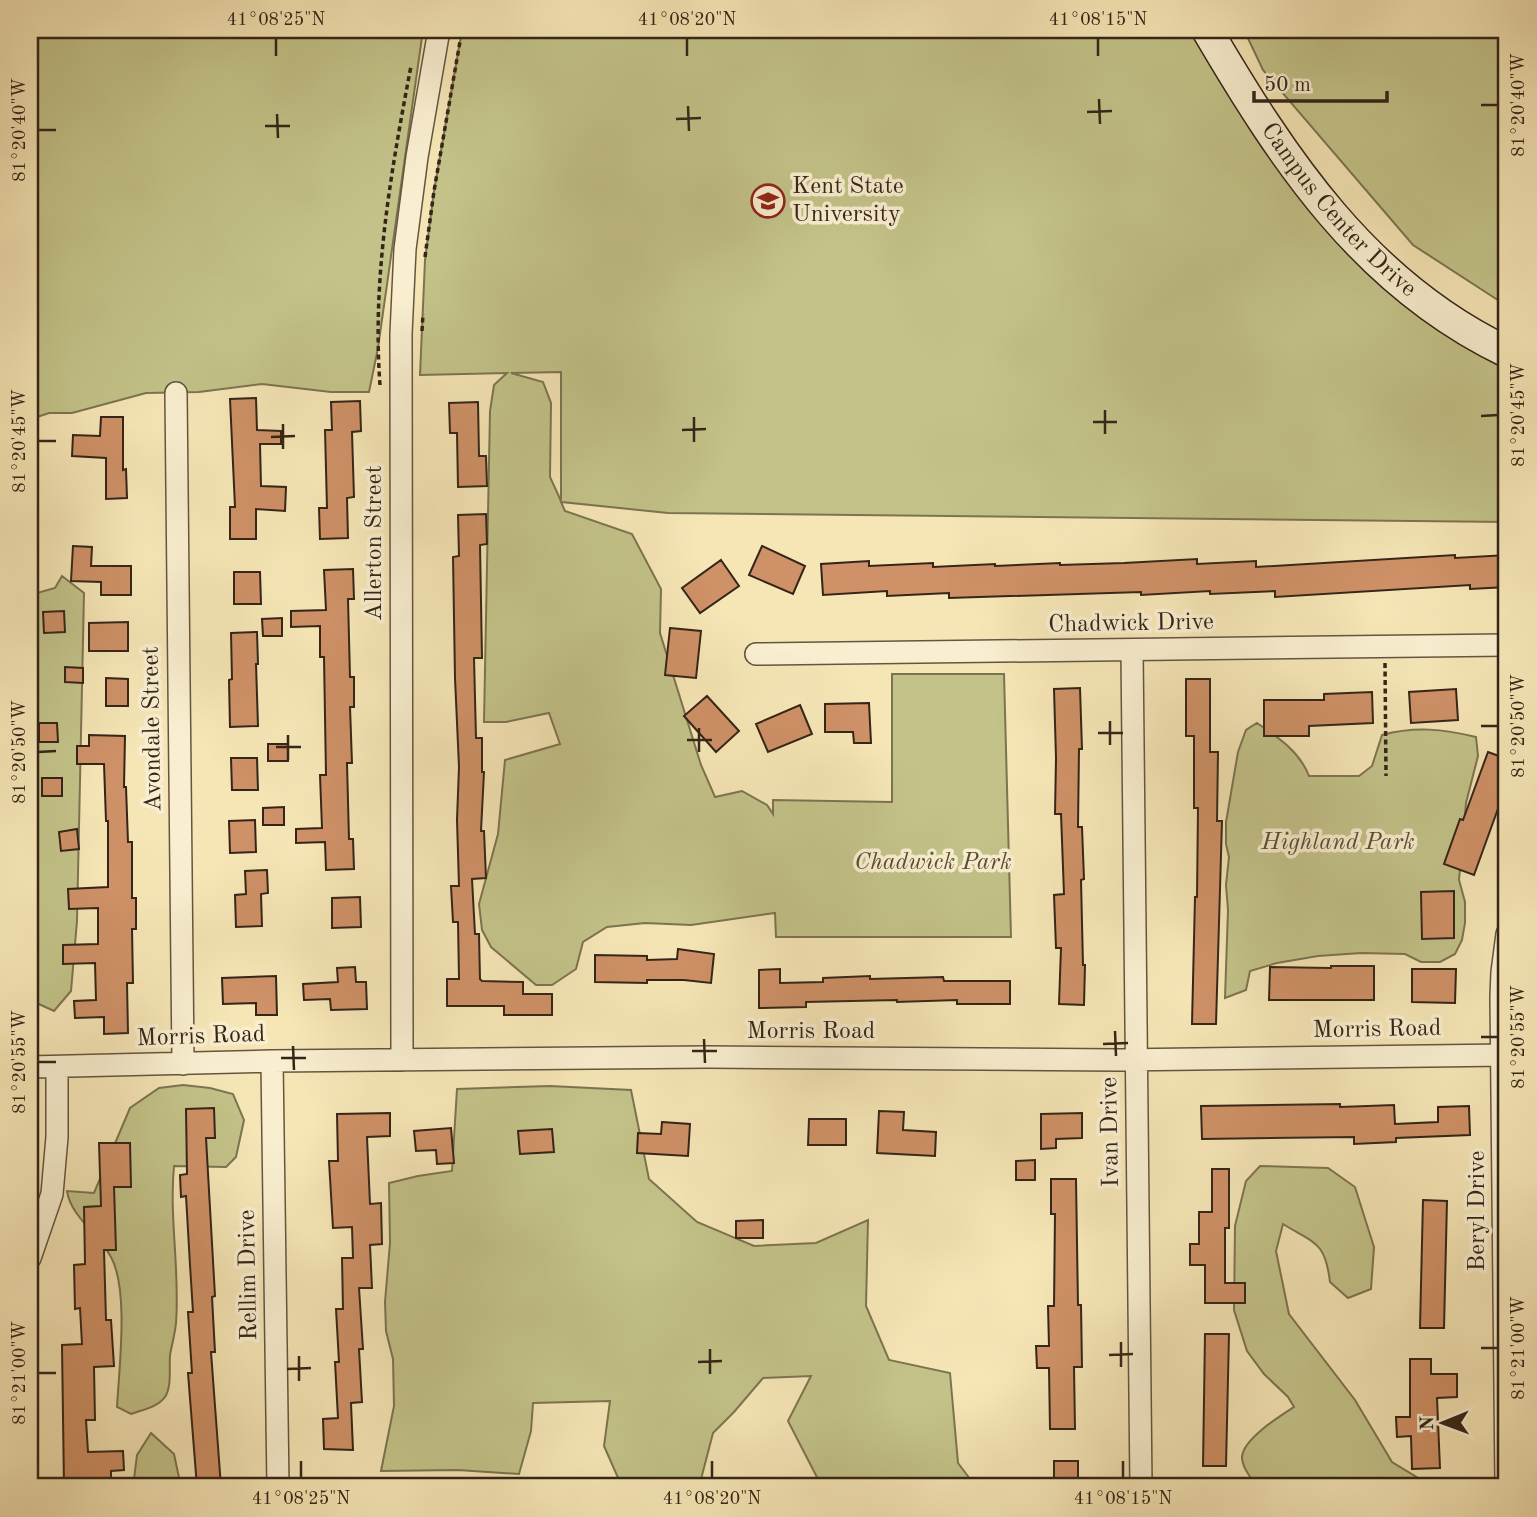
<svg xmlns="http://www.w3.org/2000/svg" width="1537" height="1517" font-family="'Old Standard TT',serif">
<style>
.green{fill:#c3c389;stroke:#7c7450;stroke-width:2;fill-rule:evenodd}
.building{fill:#cf9167;stroke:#342518;stroke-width:2}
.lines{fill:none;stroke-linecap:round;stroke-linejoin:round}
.street-casing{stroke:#645540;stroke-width:24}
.secondary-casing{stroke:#342518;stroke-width:33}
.path{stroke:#342518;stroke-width:3.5;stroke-dasharray:5 3.5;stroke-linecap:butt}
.street{stroke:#f9efd0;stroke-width:21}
.secondary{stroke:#f9efd0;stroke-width:30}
.ticks{fill:none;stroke:#342518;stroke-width:2.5}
.labels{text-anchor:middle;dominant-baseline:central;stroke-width:7;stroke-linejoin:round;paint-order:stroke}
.poi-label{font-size:24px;fill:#342518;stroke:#f9efd0;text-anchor:start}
.street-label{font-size:24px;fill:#342518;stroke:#f9efd0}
.park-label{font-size:24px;font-style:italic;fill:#584c34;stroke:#f9efd0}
.neatline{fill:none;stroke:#342518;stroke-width:2.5}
.ticks-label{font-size:18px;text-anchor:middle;fill:#342518}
</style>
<rect width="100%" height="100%" fill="#f6e6b6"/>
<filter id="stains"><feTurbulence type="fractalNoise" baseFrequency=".00286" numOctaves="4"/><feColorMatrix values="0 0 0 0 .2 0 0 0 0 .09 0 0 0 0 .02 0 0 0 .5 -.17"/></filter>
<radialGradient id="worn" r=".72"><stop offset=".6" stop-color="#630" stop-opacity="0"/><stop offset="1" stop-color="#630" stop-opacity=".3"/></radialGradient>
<!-- green -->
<path class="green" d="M30,30H423L378,348L369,392H331L262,384L199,392L146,393L72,413H49L37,417L33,553H30Z
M462,30H1192L1249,126L1450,337L1507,370V522L668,513L561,502L565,511L632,534L661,589L660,633L701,765L715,797L742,791L767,805L773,814V800L892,802V674H1004L1011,937H776L775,913L691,925L645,923L607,927L583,942L576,969L552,985H536L491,947L482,930L479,904L498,834L505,760L560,744L549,713L506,722H484L490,411L494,385L507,373L420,375L425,260L434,191ZM561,372V501L550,477L551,403L543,382L511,373Z
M1244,30H1507V306L1413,245L1263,70Z
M62,576L84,593L77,921L71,991L54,1011L30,1000V595L55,588Z
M1257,723C1278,737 1300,752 1309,776H1359L1372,766L1382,735C1415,726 1443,729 1476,737L1478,756L1466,803L1459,880L1465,902V923L1462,940L1455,954L1440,962H1421L1405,954L1361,953L1318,956L1277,963L1250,971L1246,990L1225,998L1228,910L1226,885L1229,857L1226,844V822L1238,752L1246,730Z
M183,1085L210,1088L233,1094L244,1120L236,1157L226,1167L174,1166C169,1218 180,1270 176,1323C175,1334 172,1344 170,1355C169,1368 172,1386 165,1397C158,1407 142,1410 131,1414L117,1407C119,1369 129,1290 111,1257C98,1233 71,1217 67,1191L94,1193L130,1108L159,1088Z
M550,1086L631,1090L649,1179L697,1222L754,1246L816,1243L868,1220L866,1306L889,1360L950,1373L958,1463L976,1487H822L788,1421L811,1376L763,1378L734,1412L713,1433L699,1487H624L619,1480L604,1446L610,1401L533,1403L531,1431L519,1474L458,1470L381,1471L394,1406L393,1359L386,1331L385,1302L390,1243L389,1183L418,1176L452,1171L457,1089Z
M1260,1166L1328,1168L1355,1187L1374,1247L1371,1289L1348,1298L1330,1282C1325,1241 1315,1244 1283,1224L1276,1251L1289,1314L1355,1400L1392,1462L1433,1487H1257C1252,1479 1242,1468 1242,1457C1243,1439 1280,1416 1294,1407L1288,1397L1264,1374L1247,1351L1234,1310L1235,1226L1246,1181Z
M151,1433L174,1454L181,1487H133L137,1455Z"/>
<!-- building -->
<path class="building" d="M256,398L257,430L281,431V444H260L261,486L286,487L285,511L256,509V539H230V507H235L230,399Z
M360,401L361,431L352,432L354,497L347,498L348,538L320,539L319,508H327L325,430H332L331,402Z
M478,402L479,456H486L487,486L458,487L457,433H450L449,403Z
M101,417H123V470L126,469L127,498L106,499V458L72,456L73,435L100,436Z
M486,514L487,544L480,545L482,658H474L476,738H482V772H484L481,831H484L486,878L472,879L475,934H479L480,979L482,981L523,982V994H552V1015H504V1006H447V979H459L458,922H453L451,886H459L457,820L459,767L455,678L453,557L459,556L458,515Z
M73,546L92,547L91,566H131V595H101V582L71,581Z
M762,546L805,566L793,594L749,575Z
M1455,555V558L1507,555V587L1470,589V585L1275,597V591L1210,594V591L1141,595V592L949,598V593L887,596V591L823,595L821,564L869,561V566L933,563V567L995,564V566L1060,563V565L1124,563L1197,559V564L1256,561V567Z
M721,560L739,586L700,613L682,588Z
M353,569L354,599H348L350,677H354V707H350L352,763H347L349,839H353L354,869L326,870L325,842L296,843V829L322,828L320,775H326L324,657H320V626L291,627V611L326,610L324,570Z
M234,572H260L261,604H234Z
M64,611L65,632L44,633L43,612Z
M282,618V636H263L262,619Z
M128,622V651H89V623Z
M670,628L701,631L696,678L665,675Z
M257,632L258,664H256L258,726L230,727L229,680L232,679L231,633Z
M65,667L83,668V683L65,682Z
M106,678L128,679V706H106Z
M1186,679H1210V752H1218L1217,821H1222L1216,1024H1192L1195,897H1197L1198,808H1194V736H1186Z
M1080,688L1082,749H1079L1078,827H1082L1084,879L1081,880L1083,965H1085L1084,1005L1059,1004L1061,948H1056L1054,895L1064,894L1061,814H1055L1056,758L1054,689Z
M1456,689L1458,720L1411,723L1409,692Z
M1372,692L1373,723L1309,726V736H1264V700H1324V694Z
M707,696L739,731L716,752L684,716Z
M869,703L871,743H854L853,732H825V704Z
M800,705L812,734L768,752L756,724Z
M39,723H57L58,742H39Z
M89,735L125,736L124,787H126L128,842H132V898H136V929H132L133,983H127L128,1033L104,1034V1017L75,1018L74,1001L96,1000L95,963L63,964V945L98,944V908L69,909L68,889L108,887V821H106L104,764H77V746H89Z
M268,744H288V761H268Z
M1488,752L1507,759V793L1502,807L1499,806L1474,875L1444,864L1460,819L1463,820Z
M231,758H257L258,790H232Z
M42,778H62V796H42Z
M284,807V825H263V808Z
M255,820L256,852L230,853L229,821Z
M77,829L79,849L61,851L59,832Z
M267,870L268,893L261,894L262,926L236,927L235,895L246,894L245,871Z
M1454,891V938L1422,939L1421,892Z
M360,897L361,927L332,928V898Z
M678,949L714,954L711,983L684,980H647V983L595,982V955L647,956V960L677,959Z
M1331,966H1374V1000H1269L1270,967L1331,968Z
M355,967L356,982H366L367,1009L331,1010L330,999L304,1000L303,984L338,982L337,968Z
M780,969V983L823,982V978L870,976V979L943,977L944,981H1010V1004H957V1000L897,1002V1000L806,1002V1007L759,1008V970Z
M1412,969H1456L1455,1003L1412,1002Z
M276,976L277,1015H256V1003L223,1004L222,978Z
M1340,1104V1107L1394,1105L1395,1124L1438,1122V1107L1469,1106L1470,1135L1396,1138V1142L1354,1144V1137L1202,1139L1201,1106Z
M214,1108L215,1138H206L215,1296L212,1297L215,1352H211L221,1487H197L188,1373H192L188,1312H193L190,1265L186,1196L181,1197L180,1175L187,1174L186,1109Z
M879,1111L904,1112L903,1130L936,1132L935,1156L877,1153Z
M390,1113V1136L367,1137L370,1204L381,1203L382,1244L370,1245L372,1288H359L363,1349H359L362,1402L351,1403L353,1450L324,1449L323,1419L338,1418L335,1362H339L336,1309H343L342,1258H353L352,1227L333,1228L329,1161H338L337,1114Z
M1082,1113V1138L1056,1139V1148L1041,1149V1114Z
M809,1119H846V1145H808Z
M662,1122L690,1124L688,1156L637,1153L638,1133L661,1134Z
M451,1128L454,1163L437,1164L436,1150L416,1151L414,1131Z
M552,1129L554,1152L520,1154L518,1131Z
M99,1143H130L131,1187H114L116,1250H104L106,1320H111L114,1366L94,1367L95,1420H86L88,1452L123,1451L124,1470L111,1471V1487H64L62,1345L82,1344L80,1308L75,1309L74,1265L85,1264L84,1207L101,1206Z
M1035,1160V1180H1016V1161Z
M1212,1169H1229V1228H1225V1283H1245V1303H1205V1265H1190V1244H1199V1212H1212Z
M1051,1179H1076L1078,1305H1081L1082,1367H1074L1075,1429H1050L1049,1368H1037L1036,1346H1049L1048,1306H1054L1055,1214H1051Z
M1423,1200L1447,1201L1444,1328H1420Z
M763,1220V1238H736V1221Z
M1205,1334H1229L1226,1466H1203Z
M1410,1359H1431V1374H1457V1397L1437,1398L1440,1468L1412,1469L1411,1436L1397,1437L1396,1417H1410Z
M1054,1461H1078V1487H1054Z"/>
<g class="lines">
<defs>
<path id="street" d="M176,393L183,1064
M1132,651L1141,1487
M756,654L1507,645
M402,1060L401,334L405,249L417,157L439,30
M272,1061L278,1487
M30,1067L272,1061L709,1057L1118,1060L1507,1055
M30,1258L52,1194L57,1137V1067
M1506,1487L1501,997L1502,972L1507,934"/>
<g id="secondary">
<path id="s1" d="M1207,30C1284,161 1365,284 1507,352"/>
</g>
</defs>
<!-- street casing -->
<use href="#street" class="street-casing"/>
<!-- secondary casing -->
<use href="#secondary" class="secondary-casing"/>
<!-- path -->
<path class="path" d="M425,257L434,191L462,30
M422,331L423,314
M380,385C372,278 391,171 411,66
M1385,663L1386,776"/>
<!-- street -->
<use href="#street" class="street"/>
<!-- secondary -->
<use href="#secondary" class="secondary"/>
</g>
<!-- ticks -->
<path class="ticks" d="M276,38V56M687,38V56M1098,38V56M1099,99L1100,124M1481,105H1498M688,106L689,131M1087,112L1112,111M277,114L278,138M676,119L701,118M265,126H290M38,130H56M1105,410V434M1481,416L1498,415M694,417V442M1093,422H1117M283,424V449M682,430L706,429M271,437L295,436M38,441H56M1110,721V745M1481,726H1498M699,728V752M1098,733H1123M288,735V760M687,740H712M276,747H301M38,752L56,751M1115,1031L1116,1056M1481,1037H1498M704,1039L705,1063M1103,1044L1128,1043M293,1046L294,1070M692,1051H717M281,1058H306M38,1062H56M1121,1342V1367M1481,1348H1498M710,1349V1374M1109,1355L1133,1354M299,1356V1381M698,1362L722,1361M287,1369L311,1368M38,1373H56M301,1461V1478M712,1461V1478M1123,1461V1478"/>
<!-- icons -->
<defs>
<symbol id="university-ring" viewBox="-11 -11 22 22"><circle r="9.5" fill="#f9efd0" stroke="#8f2418" stroke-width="1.5"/><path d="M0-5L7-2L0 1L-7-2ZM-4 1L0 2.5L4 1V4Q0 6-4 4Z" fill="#8f2418"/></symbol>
</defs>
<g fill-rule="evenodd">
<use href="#university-ring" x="749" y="182" width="38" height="38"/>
</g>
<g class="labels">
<!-- poi labels -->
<g class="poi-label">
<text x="792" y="187">Kent State<tspan x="792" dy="28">University</tspan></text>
</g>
<!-- street labels -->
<g class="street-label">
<text stroke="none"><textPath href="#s1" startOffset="224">Campus Center Drive</textPath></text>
<text transform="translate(375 543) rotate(-90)">Allerton Street</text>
<text transform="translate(1131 624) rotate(-1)">Chadwick Drive</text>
<text transform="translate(153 729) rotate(-91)">Avondale Street</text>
<text transform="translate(1377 1030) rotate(-1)">Morris Road</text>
<text x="811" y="1032">Morris Road</text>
<text transform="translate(201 1037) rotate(-2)">Morris Road</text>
<text transform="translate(1111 1132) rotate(-91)">Ivan Drive</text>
<text transform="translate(1478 1211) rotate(-90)">Beryl Drive</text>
<text transform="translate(249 1275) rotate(-91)">Rellim Drive</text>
</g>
<!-- park labels -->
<g class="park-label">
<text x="1338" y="843">Highland Park</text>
<text x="933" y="863">Chadwick Park</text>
</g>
</g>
<!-- margin -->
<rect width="1537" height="1517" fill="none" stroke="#f6e6b6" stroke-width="77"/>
<!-- north arrow -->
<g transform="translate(1443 1423) rotate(269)" stroke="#f9efd0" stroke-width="5" paint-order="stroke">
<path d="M0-5L12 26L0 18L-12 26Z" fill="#342518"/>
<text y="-10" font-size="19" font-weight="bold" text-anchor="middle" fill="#342518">N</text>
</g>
<!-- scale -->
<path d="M1254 91v10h133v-10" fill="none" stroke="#342518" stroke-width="3.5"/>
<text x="1264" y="91" font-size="21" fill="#342518" stroke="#f9efd0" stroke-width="5" paint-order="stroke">50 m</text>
<rect x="38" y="38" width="1460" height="1440" class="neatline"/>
<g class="ticks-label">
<text x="276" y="25">41°08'25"N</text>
<text x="687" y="25">41°08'20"N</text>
<text x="1098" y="25">41°08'15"N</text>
<text transform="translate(1518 105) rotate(-90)" y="6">81°20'40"W</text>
<text transform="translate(19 130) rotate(-90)" y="6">81°20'40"W</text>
<text transform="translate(1518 415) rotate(-90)" y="6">81°20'45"W</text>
<text transform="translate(19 441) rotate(-90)" y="6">81°20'45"W</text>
<text transform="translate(1518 726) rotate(-90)" y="6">81°20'50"W</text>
<text transform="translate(19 752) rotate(-90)" y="6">81°20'50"W</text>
<text transform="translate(1518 1037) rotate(-90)" y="6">81°20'55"W</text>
<text transform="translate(19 1062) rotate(-90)" y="6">81°20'55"W</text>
<text transform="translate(1518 1348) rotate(-90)" y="6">81°21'00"W</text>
<text transform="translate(19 1373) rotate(-90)" y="6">81°21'00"W</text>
<text x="301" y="1504">41°08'25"N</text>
<text x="712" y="1504">41°08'20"N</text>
<text x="1123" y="1504">41°08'15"N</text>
</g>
<rect width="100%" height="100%" filter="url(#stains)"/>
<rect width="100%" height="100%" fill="url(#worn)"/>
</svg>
